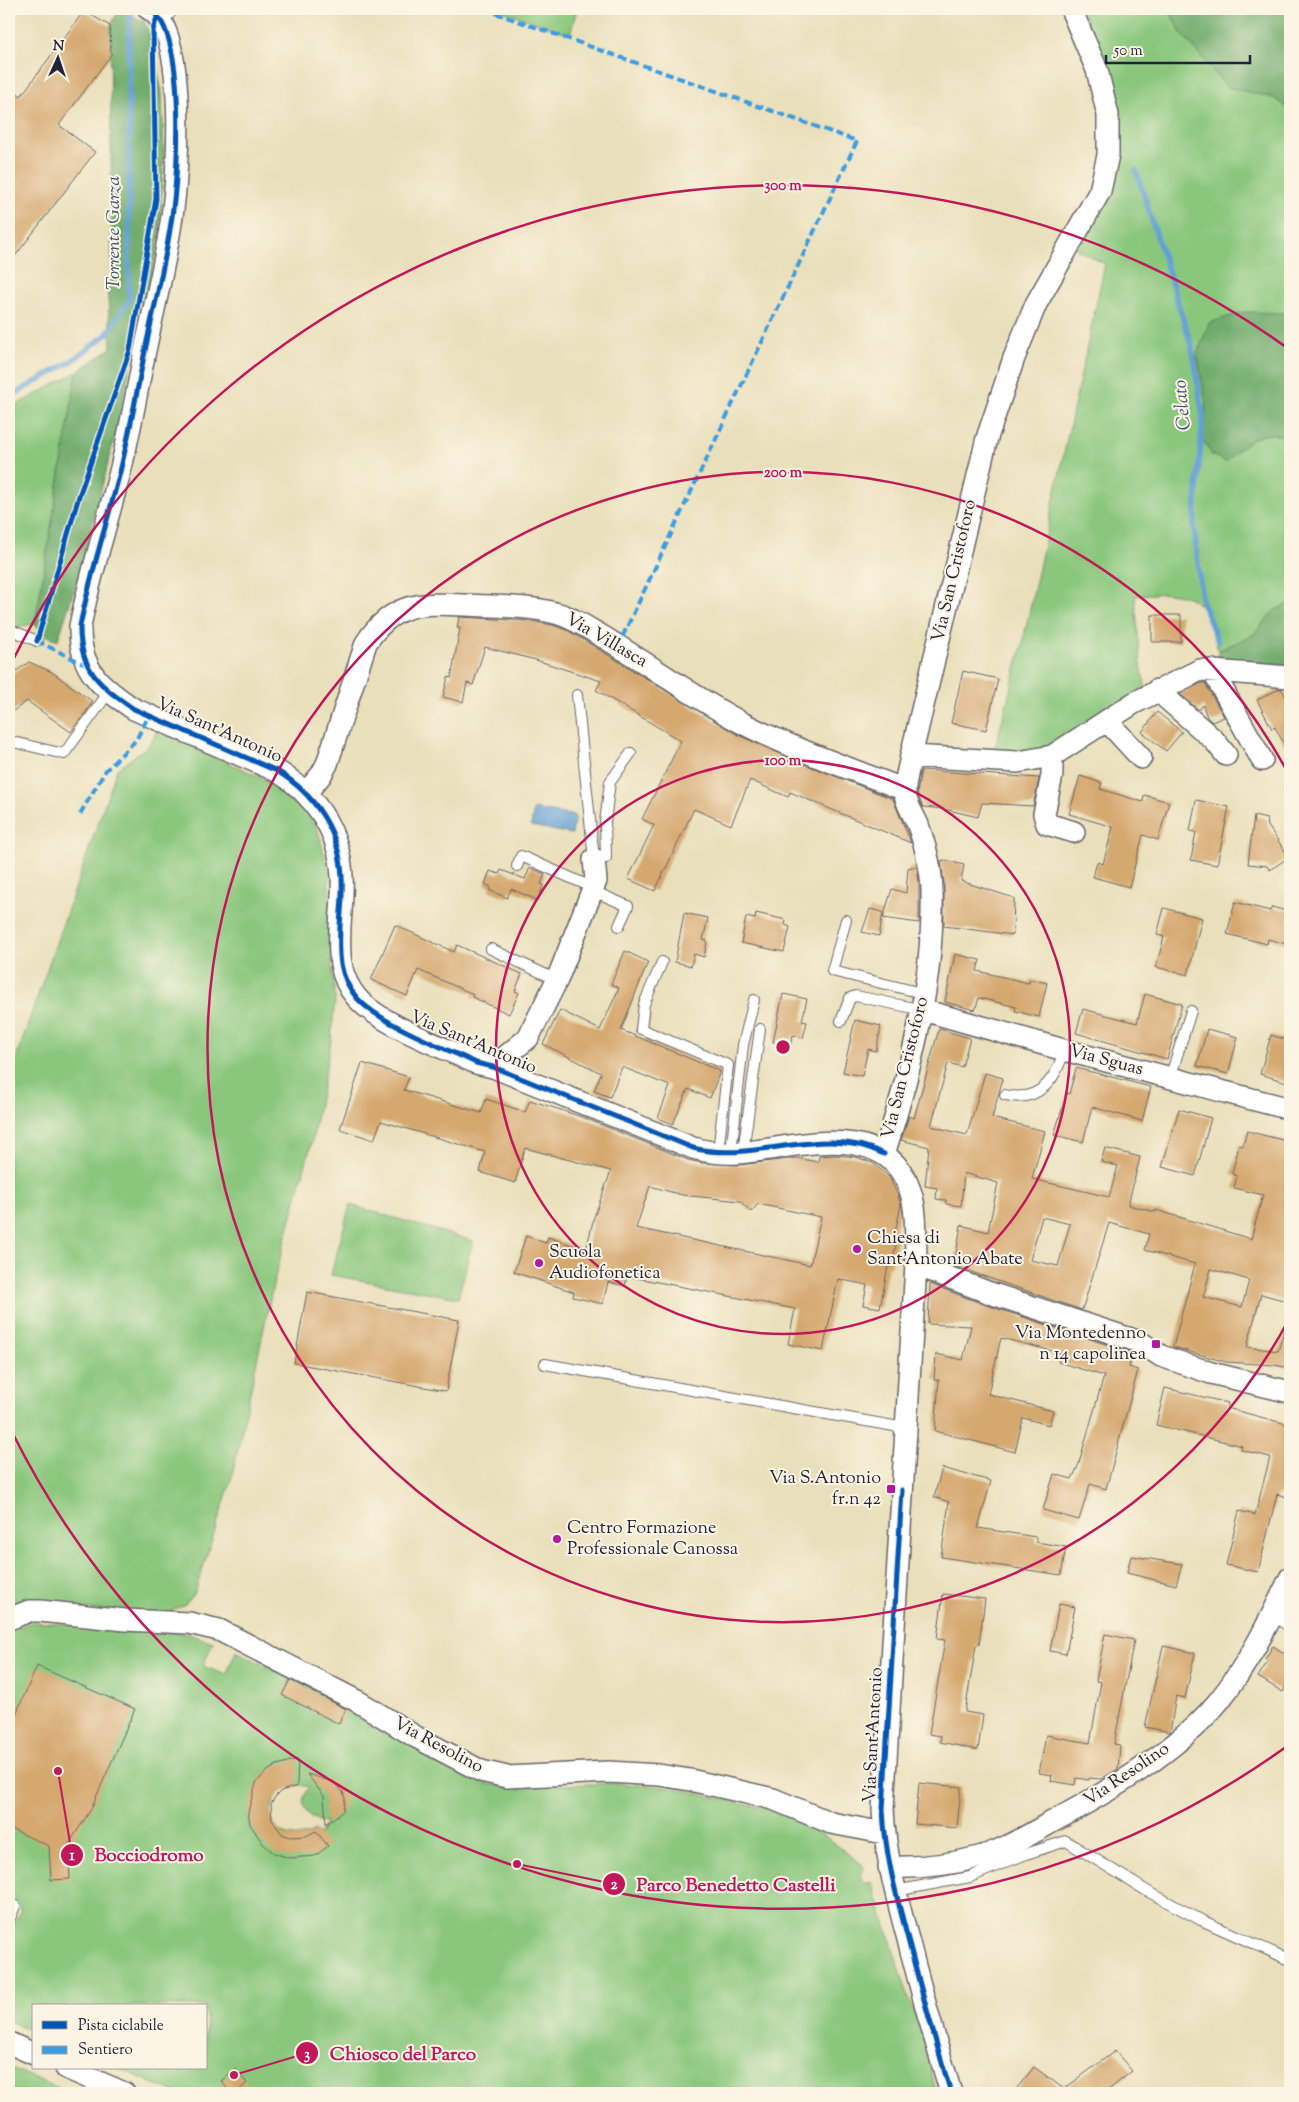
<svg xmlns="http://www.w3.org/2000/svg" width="1299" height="2102" font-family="'Sorts Mill Goudy',serif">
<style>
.green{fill:#8ac77d;stroke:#56745c;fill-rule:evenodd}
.forest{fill:#6fac6c;stroke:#486754}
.water{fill:#63a0d4;stroke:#426188}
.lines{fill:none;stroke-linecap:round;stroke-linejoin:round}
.stream{stroke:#63a0d4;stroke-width:5.5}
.building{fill:#d5a86f;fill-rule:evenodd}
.lane-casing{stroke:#686467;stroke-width:12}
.street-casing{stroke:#686467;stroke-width:24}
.lane{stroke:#fff;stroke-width:10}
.street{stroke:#fff;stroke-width:21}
.quiet{stroke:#3c9ce2;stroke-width:4;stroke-dasharray:8 4;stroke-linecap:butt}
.cycleway-casing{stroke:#fcf5e5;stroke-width:8}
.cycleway{stroke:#0057b8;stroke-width:5}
.ring{fill:none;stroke:#c2185b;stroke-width:2.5}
.poi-dot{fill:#b5179e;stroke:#fcf5e5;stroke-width:2}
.labels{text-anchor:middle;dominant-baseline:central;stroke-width:4;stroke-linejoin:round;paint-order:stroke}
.street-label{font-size:18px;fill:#22223b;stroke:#fcf5e5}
.poi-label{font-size:18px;fill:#22223b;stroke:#fcf5e5;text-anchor:start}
.water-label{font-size:19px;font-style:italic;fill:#3c5478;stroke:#fcf5e5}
.centre{fill:#c2185b;stroke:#fcf5e5;stroke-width:2.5}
.ring-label{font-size:15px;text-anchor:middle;font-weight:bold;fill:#c2185b;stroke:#fcf5e5;stroke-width:4;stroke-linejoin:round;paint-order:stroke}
.leader{fill:none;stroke:#c2185b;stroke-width:2}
.callout-dot{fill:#c2185b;stroke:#fcf5e5;stroke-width:2}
.mark-label{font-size:15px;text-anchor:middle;font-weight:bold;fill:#fff}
.callout-label{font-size:19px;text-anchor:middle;font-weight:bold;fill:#c2185b;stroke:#fcf5e5;stroke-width:4;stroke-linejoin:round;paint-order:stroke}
</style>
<rect width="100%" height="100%" fill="#fcf5e5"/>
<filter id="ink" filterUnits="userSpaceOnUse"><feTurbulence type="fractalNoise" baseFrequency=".02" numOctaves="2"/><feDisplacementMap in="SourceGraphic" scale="10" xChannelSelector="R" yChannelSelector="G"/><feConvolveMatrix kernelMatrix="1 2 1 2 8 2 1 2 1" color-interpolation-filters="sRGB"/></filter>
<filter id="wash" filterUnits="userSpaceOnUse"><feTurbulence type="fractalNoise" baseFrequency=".0096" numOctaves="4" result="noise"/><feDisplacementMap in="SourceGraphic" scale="20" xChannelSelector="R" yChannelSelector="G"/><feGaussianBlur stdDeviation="1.12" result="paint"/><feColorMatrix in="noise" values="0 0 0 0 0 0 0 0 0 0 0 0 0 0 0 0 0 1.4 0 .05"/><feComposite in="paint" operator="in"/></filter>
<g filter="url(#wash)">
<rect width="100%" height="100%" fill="#e9dfba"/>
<!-- green -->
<path class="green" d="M496,9H577L570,34Z
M1082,9H1168L1181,33L1227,87L1274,98L1290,110V313L1274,314L1197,355L1206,403L1203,439L1226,461C1245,443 1261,426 1290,439V603L1274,611L1253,635L1218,651C1215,640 1213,627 1208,617C1195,587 1161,593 1135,596L1140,659L1146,691L1051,752L992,759L1022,646L1105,264L1076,249L1117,154L1118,107L1107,72Z
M77,372L35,624L20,626L9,636V409Z
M158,730L279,786L298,800L315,820L329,871V934L335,1000L331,1041L312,1141L274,1281L231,1481L195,1592L185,1604L168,1613L144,1614L15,1604L9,1608V1078L117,769L148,746Z
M350,1205L473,1241L458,1298L331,1275Z
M33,1622L185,1633L213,1642L203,1666L226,1675L236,1651L348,1707L487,1784L510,1787L615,1783L674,1788L765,1808L803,1820L863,1865L864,1869L861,1874L864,1883H872L921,2035L937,2093H175L118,2068H206V2006H34V2032L9,2021V1945L12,1940L9,1936L21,1909L9,1903V1634L21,1626ZM300,1785L309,1787C296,1805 307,1820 326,1822L320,1835L315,1831C291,1844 282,1830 261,1823L270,1813L275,1797L281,1791L288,1787Z
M9,2067L70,2093H9Z"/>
<!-- forest -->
<path class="forest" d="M1168,9H1290V110L1274,98L1227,87L1181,33Z
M119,10L144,21L149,32L162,92L164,152L159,242L112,448L80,572L58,640L45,635L35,624L77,372L111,348L107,284L112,279L110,26Z
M1244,312L1290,313V439C1261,426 1245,443 1226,462L1212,455L1203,439L1206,403L1197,355L1209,323Z
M1290,603V671L1218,665V651L1253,635L1274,611Z"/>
<!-- water -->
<path class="water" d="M534,809L575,816L572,834L531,826Z"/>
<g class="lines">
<!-- stream -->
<path class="stream" d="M1136,170L1192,347L1203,417L1194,526L1202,602L1218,642
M9,397L72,361L106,335L129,301V25L133,9"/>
</g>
<g id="blocks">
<!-- building -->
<path class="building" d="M84,11L110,26L111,55L59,125L95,152L9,264V87L21,96Z
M1152,615H1181V642H1152Z
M459,617L531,621L552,625L569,631L738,735L799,762L893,799L911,843L790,792L788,797L750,780L731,825L694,809L655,891L628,879L654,825L642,819L681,741L596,690L601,681L536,660L485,647L473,685L467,683L463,702L443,697L448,677L451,678L460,628H457Z
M29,662L52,672L93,702L71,732L27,701L9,714V676Z
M963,671L998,679L986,730L951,723Z
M1202,683H1205L1224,717L1212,722L1207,717L1203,705L1199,710L1180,694Z
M1279,689H1282L1290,705V755L1275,727L1272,729L1257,700Z
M1157,712L1182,732L1166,751L1142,732Z
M921,770L966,773L1039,778L1033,806L982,803L978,817L944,809L923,807L917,793Z
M1080,776L1102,783L1100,789L1143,802L1144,795L1169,802L1158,840L1143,835L1129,887L1093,877L1097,862L1103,864L1113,827L1069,814Z
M1196,800L1229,807L1217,865L1191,860L1196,832L1190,831Z
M1254,816L1267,819L1268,826L1289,857L1270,870L1267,866L1248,864Z
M944,860L964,865L961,881L1014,898L1013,935L944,926V883L941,861Z
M917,866L919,884V923L883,918L892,889L906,893L908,868Z
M530,868L545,874L541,884L544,885L537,900L511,889L507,898L489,890L491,887L485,884L490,871L499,874L501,870L525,879Z
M1235,902L1270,911L1272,907L1290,912V945L1268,939L1267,944L1227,934Z
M1164,908L1202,918L1188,975L1156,967L1164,937L1157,935Z
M870,909L883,912L879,936L862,932Z
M684,913L708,918L703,940L707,941L704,957L694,954L691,966L675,962Z
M756,913L786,920L785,925L790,927L784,952L741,943L746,917L755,919Z
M395,925L454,952L457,945L522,974L515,991L519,993L509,1014L472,997L473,994L418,970L407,996L371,980Z
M625,951L648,962L621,1030L720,1071L710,1098L688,1089L673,1124L658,1118L670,1086L622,1067L610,1097L594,1091L601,1073L543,1044L560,1010L600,1030L619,988L611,984Z
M955,954L980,960L977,971L1029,983L1030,979L1047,983L1039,1017L1015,1011L1016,1007L979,998L975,1010L945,1002Z
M783,994L807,999L802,1021L807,1022L803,1038L793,1035L790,1046L773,1042Z
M1145,994L1182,1004L1167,1059L1076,1033L1083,1009L1137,1023Z
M855,1020L881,1026L876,1051L868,1049L862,1076L843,1072Z
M939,1029L970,1038L962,1067L948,1063L931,1126L967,1135L985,1073L1003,1078L992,1118L1045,1131L1032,1179L1109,1197L1118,1166L1101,1162L1105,1148L1140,1157L1128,1205L1156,1212V1210L1251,1239L1263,1195L1234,1188L1237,1176L1232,1174L1239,1145L1243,1146L1247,1131L1290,1142V1302L1261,1294L1247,1347L1278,1351L1287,1322H1290V1368L1274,1365L1226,1362L1173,1347L1195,1264L1145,1250L1149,1234L1109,1223L1082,1310L954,1266L961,1225L988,1232L998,1183L964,1173L961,1206L946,1204V1200L936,1199L937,1188L925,1186L929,1147L901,1140L909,1116L914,1118ZM1042,1217L1070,1224L1058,1266L1030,1260ZM1211,1269L1249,1280L1242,1307L1203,1297Z
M1207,1029L1238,1037L1228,1074L1197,1066Z
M1271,1035L1290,1041V1083L1260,1074Z
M362,1063L409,1077L404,1090L481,1113L486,1099L525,1112L530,1100L582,1117L688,1160L702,1163L739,1165L797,1158L818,1162L819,1156L835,1155L856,1157L873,1163L889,1177L898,1195L901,1205L894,1237H898L891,1267L888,1266L880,1308L863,1305L867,1285L838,1279L823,1351L788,1344L795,1309L627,1276L625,1286L608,1282L603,1304L573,1297L574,1292L514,1272L526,1236L546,1243L548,1237L586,1250L594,1217L611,1171L525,1148L515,1183L480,1172L485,1152L381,1121L374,1140L340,1129ZM650,1186L682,1195L740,1201L751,1212L758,1204L821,1217L810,1265L636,1228Z
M1076,1068L1151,1087L1142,1121L1092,1107L1083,1142L1054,1135L1067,1093L1069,1094Z
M1179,1109L1211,1118L1195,1176L1162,1167Z
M930,1284L986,1305L1133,1353L1129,1367L1138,1370L1106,1489L1090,1484L1079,1520L1043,1510L1054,1474L1072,1479L1078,1466L1104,1376L1058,1362L1060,1353L1001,1338L988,1394L1053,1411L1049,1425L1023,1418L1015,1452L935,1431L939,1380H934L936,1354L963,1360L971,1326L928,1324Z
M307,1292L459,1320L446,1391L294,1363Z
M1165,1388L1228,1403L1227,1408L1290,1425V1498L1277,1494L1258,1572L1226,1565L1239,1511L1255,1515L1270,1457L1241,1450L1242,1446L1156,1425Z
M942,1468L991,1481L978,1528L1036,1537V1542L1066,1547L1061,1575L941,1557L949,1502L934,1497Z
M1131,1556L1182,1564L1176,1585L1127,1573Z
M943,1594L985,1599L979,1645H976L965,1712L983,1715L978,1750L940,1742L941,1736L929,1734L945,1640L937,1639Z
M1059,1604L1075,1607L1066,1654L1050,1651Z
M1105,1634L1134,1640L1114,1744L1120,1745L1118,1769L1101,1779L1089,1778V1780L1076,1778L1075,1785L1051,1781L1052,1775L1039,1773L1046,1735L1090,1743L1101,1682L1096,1681Z
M1163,1646L1195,1653L1185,1698L1176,1696L1170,1732L1145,1727Z
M1273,1646L1290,1657V1679L1283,1692L1258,1677L1268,1661L1265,1659Z
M37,1666L135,1709L90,1811L68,1845L70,1879L51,1880L49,1846L9,1828V1730Z
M290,1680L346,1709L339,1724L282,1695Z
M298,1759L297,1786L281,1791L275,1797L271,1804L272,1820L282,1834L290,1837L306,1836L316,1831L328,1846L315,1856L289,1858L274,1853L263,1844L250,1824L248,1812L256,1783L266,1772L277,1765Z
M307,1774L334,1782L343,1792L345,1798L343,1811L326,1824L324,1796Z
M919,1783L961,1787L957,1828L915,1824Z
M1115,2051L1132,2071L1105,2093H1013L1034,2067L1064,2089Z
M235,2069L247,2083L236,2093H231L221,2081Z"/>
</g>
</g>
<g filter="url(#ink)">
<use href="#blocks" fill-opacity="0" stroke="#686467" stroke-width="1"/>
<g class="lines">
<defs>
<path id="lane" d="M162,22L174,9
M9,629L37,641
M577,695L594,859
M9,741L64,754L109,692
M606,858L605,822L610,782L631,753
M517,866L521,856L594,888
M593,891L628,906L619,926
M846,920L832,971L926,994
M491,949L557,980
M662,962L644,1004L641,1029L728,1065L718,1152
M841,1021L850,998L856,996L923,1010
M1170,1078L1191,1011
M1005,1095C1039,1103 1056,1080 1064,1050
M743,1152L760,1029
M731,1153L743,1045L754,1000
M545,1364L905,1428
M1272,1615L1290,1627
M895,1891L970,1877L1026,1854L1066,1841L1147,1891L1201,1920L1290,1960
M9,1921L15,1906"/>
<path id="street" d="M149,9C188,29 178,177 172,216C166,260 155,303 146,346C137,389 130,433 119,476C106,526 90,576 80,626C79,670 101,687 134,709L277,771C315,794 340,832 342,877C343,893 341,910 340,926C339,953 338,976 357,998C380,1024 443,1047 476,1063L493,1067L693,1148C708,1152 722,1154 738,1153C793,1149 885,1116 910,1190C918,1213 915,1241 916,1265L883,1809C885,1856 897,1898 909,1943C922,1994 936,2043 951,2093
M1212,670L1262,760
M1157,690L1214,740L1226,755
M1107,721L1141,758
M911,756L1018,762L1052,756L1134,703L1200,670L1290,677
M1052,756V775L1044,814L1047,824L1074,832
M306,793L321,775L327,764L366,643C393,602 420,603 465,605C494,607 526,605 555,613C573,617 589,629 605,638C652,666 696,699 744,724C795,750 852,769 905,790
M923,1010L1064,1050L1290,1109
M493,1067L528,1038L557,980L596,881L594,859
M884,1154C911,1069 934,983 932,892C932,870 925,845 918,825C914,815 906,804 905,794C904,782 909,768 911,756L987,438L1014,358L1036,304L1100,191L1108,155V115L1097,70L1071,9
M916,1265L990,1293L1140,1342L1161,1356L1211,1373L1290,1392
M9,1619L29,1611H40L125,1620L189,1623L219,1630L359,1702L416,1737L481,1771L507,1777L608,1772L659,1775L690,1780L773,1799L831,1823L884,1833
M889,1867C919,1868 949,1865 979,1857C1004,1850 1027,1836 1050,1823C1108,1792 1175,1753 1218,1702C1249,1664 1269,1622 1290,1578
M9,2043L34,2054
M66,2068L124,2093"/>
</defs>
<!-- lane casing -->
<use href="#lane" class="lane-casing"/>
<!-- street casing -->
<use href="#street" class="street-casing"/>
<!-- lane -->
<use href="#lane" class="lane"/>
<!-- street -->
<use href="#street" class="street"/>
<!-- quiet -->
<path class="quiet" d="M484,9L857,141L618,646
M37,641L88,666
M80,814L106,770L136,740L149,715"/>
<defs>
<path id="cycleway" d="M149,9C188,29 178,177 172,216C166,260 155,303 146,346C137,389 130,433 119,476C106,526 90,576 80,626C79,670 101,687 134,709L277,771C315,794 340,832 342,877C343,893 341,910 340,926C339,953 338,976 357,998C380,1024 443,1047 476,1063L493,1067L693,1148C756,1164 822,1123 884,1154
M37,641L79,496L130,350L156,199L153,30L159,11
M902,1490L883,1809C885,1856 897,1898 909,1943C922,1994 936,2043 951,2093"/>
</defs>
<!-- cycleway casing -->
<use href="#cycleway" class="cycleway-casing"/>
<!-- cycleway -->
<use href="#cycleway" class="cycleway"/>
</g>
</g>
<!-- distance rings -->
<g class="ring">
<circle cx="783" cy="1047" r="287"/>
<path d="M1288 1321A575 575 0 1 1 1288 773"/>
<path d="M1290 1744A862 862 0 0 1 12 1432M12 662A862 862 0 0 1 1290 350"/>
</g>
<!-- markers -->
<g class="poi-dot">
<circle cx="857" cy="1249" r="5"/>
<circle cx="539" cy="1263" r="5"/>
<rect x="1151" y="1339" width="10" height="10" rx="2.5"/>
<rect x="886" y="1484" width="10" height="10" rx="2.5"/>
<circle cx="557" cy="1539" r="5"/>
</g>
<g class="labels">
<!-- street labels -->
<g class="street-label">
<text transform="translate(955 571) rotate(-77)">Via San Cristoforo</text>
<text transform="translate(606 641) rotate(30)">Via Villasca</text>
<text transform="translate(219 731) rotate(24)">Via Sant'Antonio</text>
<text transform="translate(473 1043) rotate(23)">Via Sant'Antonio</text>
<text transform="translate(1106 1061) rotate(15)">Via Sguas</text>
<text transform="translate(906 1068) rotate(-76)">Via San Cristoforo</text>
<text transform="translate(874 1735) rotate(-87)">Via Sant'Antonio</text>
<text transform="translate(438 1746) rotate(28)">Via Resolino</text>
<text transform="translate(1127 1775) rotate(-34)">Via Resolino</text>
</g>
<!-- poi labels -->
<g class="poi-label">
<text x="867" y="1239">Chiesa di<tspan x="867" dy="21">Sant'Antonio Abate</tspan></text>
<text x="549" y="1253">Scuola<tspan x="549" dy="21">Audiofonetica</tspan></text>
<text x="1146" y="1334" text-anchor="end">Via Montedenno<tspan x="1146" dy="21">n 14 capolinea</tspan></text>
<text x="881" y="1479" text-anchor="end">Via S.Antonio<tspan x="881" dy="21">fr.n 42</tspan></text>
<text x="567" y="1529">Centro Formazione<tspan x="567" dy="21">Professionale Canossa</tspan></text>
</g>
<!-- water labels -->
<g class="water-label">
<text transform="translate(114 233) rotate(-90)">Torrente Garza</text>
<text transform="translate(1183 405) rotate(-95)">Celato</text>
</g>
</g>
<circle cx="783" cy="1047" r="8" class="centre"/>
<g class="ring-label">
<text x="783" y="190">300 m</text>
<text x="783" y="477">200 m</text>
<text x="783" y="765">100 m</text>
</g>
<!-- callouts -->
<path class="leader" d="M58 1771L72 1855M517 1864L614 1884M234 2075L307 2053"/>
<g class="callout-dot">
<circle cx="58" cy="1771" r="5"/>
<circle cx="517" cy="1864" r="5"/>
<circle cx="234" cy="2075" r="5"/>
<circle cx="72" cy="1855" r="12"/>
<circle cx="614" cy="1884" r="12"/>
<circle cx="307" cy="2053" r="12"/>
</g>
<g class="mark-label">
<text x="72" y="1860">1</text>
<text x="614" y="1889">2</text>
<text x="307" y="2059">3</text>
</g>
<g class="callout-label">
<text x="149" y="1861">Bocciodromo</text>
<text x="736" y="1891">Parco Benedetto Castelli</text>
<text x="403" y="2060">Chiosco del Parco</text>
</g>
<!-- margin -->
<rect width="1299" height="2102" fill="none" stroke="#fcf5e5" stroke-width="30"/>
<!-- legend -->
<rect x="32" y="2004" width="175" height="65" fill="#fcf5e5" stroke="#a5a1a1"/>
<rect x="42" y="2021" width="25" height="8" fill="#0057b8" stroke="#a5a1a1"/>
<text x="78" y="2030" font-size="15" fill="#22223b">Pista ciclabile</text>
<rect x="42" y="2046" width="25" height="8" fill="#3c9ce2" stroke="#a5a1a1"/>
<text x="78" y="2054" font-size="15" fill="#22223b">Sentiero</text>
<!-- north arrow -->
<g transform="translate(58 58) rotate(3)" stroke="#fcf5e5" stroke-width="4" paint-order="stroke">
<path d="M0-4L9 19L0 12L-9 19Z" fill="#22223b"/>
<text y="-8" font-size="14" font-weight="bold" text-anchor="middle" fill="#22223b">N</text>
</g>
<!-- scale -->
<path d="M1106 55v8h144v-8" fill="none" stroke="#22223b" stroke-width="2.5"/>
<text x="1114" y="55" font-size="15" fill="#22223b" stroke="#fcf5e5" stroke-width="4" paint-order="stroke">50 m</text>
</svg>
